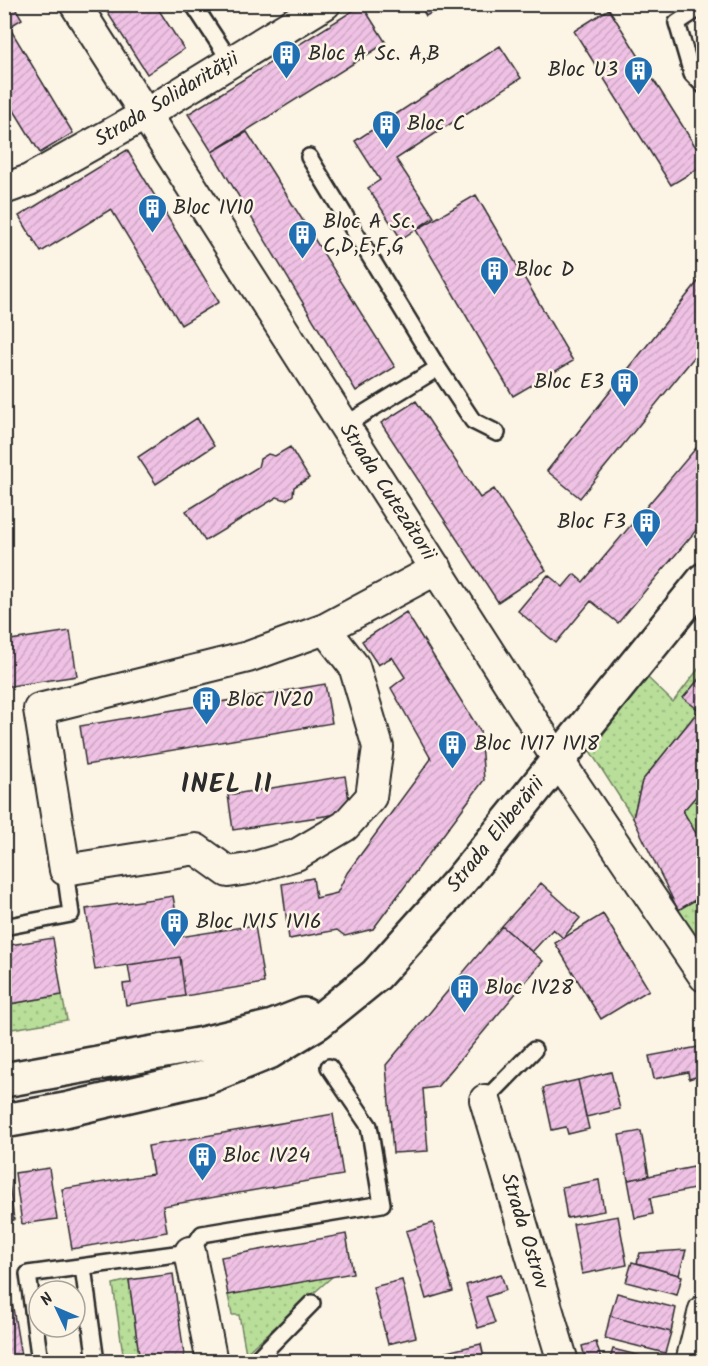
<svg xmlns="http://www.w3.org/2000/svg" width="708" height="1366" font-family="Kalam,sans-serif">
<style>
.grass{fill:url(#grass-dots);stroke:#728462;stroke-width:1.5}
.building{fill:url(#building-hatch);stroke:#2b2b2b;stroke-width:1.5}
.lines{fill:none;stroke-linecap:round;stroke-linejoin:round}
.service-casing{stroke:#2b2b2b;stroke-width:20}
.minor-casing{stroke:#2b2b2b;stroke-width:34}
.tertiary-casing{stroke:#2b2b2b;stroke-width:38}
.service{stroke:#fcf5e5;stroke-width:15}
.minor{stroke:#fcf5e5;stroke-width:30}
.tertiary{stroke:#fcf5e5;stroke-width:33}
.labels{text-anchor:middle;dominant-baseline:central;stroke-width:5;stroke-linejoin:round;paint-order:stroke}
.poi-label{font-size:21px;fill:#2b2b2b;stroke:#fcf5e5;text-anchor:start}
.street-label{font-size:21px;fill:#2b2b2b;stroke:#fcf5e5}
.district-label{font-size:27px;font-weight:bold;letter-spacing:1.5px;fill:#2b2b2b;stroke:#fcf5e5}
</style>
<defs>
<pattern id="grass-dots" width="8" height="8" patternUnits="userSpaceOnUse" patternTransform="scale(1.5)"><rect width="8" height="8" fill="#b8de99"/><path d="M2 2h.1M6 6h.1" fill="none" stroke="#9ebf84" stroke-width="1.8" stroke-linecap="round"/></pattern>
<pattern id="building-hatch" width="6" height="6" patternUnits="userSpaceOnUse" patternTransform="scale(1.5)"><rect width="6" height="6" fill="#efc1e4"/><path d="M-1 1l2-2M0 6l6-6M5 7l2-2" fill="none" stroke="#cda6c4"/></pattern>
</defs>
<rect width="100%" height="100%" fill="#fcf5e5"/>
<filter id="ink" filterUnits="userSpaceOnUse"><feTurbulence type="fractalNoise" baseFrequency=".0167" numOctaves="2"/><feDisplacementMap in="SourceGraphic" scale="12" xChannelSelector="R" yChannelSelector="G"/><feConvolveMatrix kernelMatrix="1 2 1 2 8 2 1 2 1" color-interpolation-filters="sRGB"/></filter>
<g filter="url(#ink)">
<!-- grass -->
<path class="grass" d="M703,663V673L684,698L699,710L642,781L633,818L590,751L647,677L673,702Z
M703,787V847L683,811Z
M703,895V959L678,910Z
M62,995L67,1020L5,1030V1005Z
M333,1276L246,1353L239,1315H232L228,1295Z
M129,1280L140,1361H124L113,1284Z"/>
<!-- building -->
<path class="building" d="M4,4H13L22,19L9,27L73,133L40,153L4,94Z
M102,4H155L184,49L147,74Z
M419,4H446L426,16Z
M362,5L386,43L212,152L188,114Z
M609,9L704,160V165L671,185L574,31Z
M500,46L521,78L396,159L434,217L401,239L368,188L380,180L355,141Z
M247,132L395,367L356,391L212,152Z
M127,150L219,302L181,325L111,209L41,252L19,216Z
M476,195L573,361L513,396L416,230Z
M704,274V345L580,498L547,471Z
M416,401L480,498L494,489L546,570L498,602L381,423Z
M197,418L214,446L156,484L138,457Z
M290,447L309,478L294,487L293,495L286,500L277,497L205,541L186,511L258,467L260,459L268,454L275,456Z
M696,448L704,455V521L618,623L591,601L556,643L518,611L548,575L563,587L574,574L583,582Z
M4,581L12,634L4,635Z
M406,612L480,731L484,780L373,929L345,936L337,930L289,939L282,884L313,878L316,898L337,893L347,873L431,759L391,688L405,677L392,657L378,665L362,641Z
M70,631L77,676L4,687V641Z
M704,673V714L683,698Z
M325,684L332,723L86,765L80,726Z
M699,710L704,714V787L683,811L704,847V895L678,910L633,818L642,781Z
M345,776L351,812L233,830L228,795Z
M541,883L580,918L563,938L553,929L532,952L502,926Z
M173,896L180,937L255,925L264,983L185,996L180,957L95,970L86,909Z
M603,914L649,990L601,1019L555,943Z
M502,926L543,961L437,1087L423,1089L428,1151L393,1153L386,1065Z
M53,938L62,995L4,1005V946Z
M180,957L185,996L126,1005L123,984L131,983L128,965Z
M704,1046V1084L695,1077L689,1079L688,1072L654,1079L649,1056Z
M611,1072L620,1109L586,1117L578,1080Z
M578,1080L589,1129L568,1134L566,1127L552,1130L543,1088Z
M333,1114L343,1175L163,1206L167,1232L72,1249L62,1189L153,1174L148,1146Z
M641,1131L649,1176L628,1180L619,1135Z
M704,1165V1187L650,1198L653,1214L635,1218L628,1180Z
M49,1168L57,1219L22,1224L15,1173Z
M7,1169L14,1220L4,1221V1170Z
M599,1180L604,1211L567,1218L562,1187Z
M618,1216L627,1265L582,1274L573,1224Z
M433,1223L453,1291L426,1299L406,1231Z
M346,1234L353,1273L228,1295L221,1257Z
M686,1250L679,1275L637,1263L640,1253Z
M4,1254L22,1362H4Z
M632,1262L682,1276L677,1295L626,1282Z
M173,1274L185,1362H140L129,1280Z
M501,1274L506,1290L486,1297L495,1323L478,1328L466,1285Z
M402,1280L416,1337L388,1344L373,1287Z
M617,1293L676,1308L671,1332L610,1316Z
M610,1316L671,1332L665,1353L605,1338Z
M596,1342L601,1359L586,1362L582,1346Z
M481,1344L485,1362H448L446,1352Z
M613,1349L641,1356L640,1362H609Z"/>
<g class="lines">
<defs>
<path id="service" d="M193,4L231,62
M704,5L677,23L692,74L704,86
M309,157L438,368L473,421L497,433
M345,425L438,368
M4,927L71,914L65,870
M485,1100L534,1050
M83,1267L96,1362
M40,1362L28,1274L190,1252L202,1234L382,1204L369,1126L329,1067
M254,1362L312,1303"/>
<path id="minor" d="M75,4L558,760L704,976
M4,189L29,180L146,114L325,4
M325,629L354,666L378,747L371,797L345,826L296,855L248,869L228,872L196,849L65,870L39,709L248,657L325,629L437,569
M485,1100L563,1362
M190,1252L212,1362
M691,1362L704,1310"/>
<path id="tertiary" d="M4,1080L198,1045L273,1027L304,1015
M4,1121L65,1110L207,1077L269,1052L318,1022L376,975L461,880L704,580"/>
</defs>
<!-- service casing -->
<use href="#service" class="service-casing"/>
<!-- minor casing -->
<use href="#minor" class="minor-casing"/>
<!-- tertiary casing -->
<use href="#tertiary" class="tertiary-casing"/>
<!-- service -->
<use href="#service" class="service"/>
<!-- minor -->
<use href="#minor" class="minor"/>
<!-- tertiary -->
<use href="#tertiary" class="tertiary"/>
</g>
</g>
<!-- icons -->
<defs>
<symbol id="building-pin" viewBox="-11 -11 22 30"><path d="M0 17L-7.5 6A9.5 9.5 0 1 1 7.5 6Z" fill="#1f6fb2" stroke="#fcf5e5"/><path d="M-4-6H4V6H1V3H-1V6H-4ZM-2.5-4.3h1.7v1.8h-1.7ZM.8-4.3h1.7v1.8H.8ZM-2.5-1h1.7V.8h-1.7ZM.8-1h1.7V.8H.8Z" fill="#fff"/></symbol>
</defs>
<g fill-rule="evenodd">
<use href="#building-pin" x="270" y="38" width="33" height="45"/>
<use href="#building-pin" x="622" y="54" width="33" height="45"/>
<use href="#building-pin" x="370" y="108" width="33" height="45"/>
<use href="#building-pin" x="136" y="192" width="33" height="45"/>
<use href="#building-pin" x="286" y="218" width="33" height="45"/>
<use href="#building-pin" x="478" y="254" width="33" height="45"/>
<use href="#building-pin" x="608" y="366" width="33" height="45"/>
<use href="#building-pin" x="630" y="506" width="33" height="45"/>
<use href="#building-pin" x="190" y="684" width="33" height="45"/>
<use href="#building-pin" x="436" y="728" width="33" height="45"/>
<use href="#building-pin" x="158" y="906" width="33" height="45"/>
<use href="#building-pin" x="448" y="972" width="33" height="45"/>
<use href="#building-pin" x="186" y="1140" width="33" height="45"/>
</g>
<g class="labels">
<!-- poi labels -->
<g class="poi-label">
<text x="308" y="54">Bloc A Sc. A,B</text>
<text x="618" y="70" text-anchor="end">Bloc U3</text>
<text x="407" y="124">Bloc C</text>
<text x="173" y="208">Bloc IV10</text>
<text x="323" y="222">Bloc A Sc.<tspan x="323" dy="24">C,D,E,F,G</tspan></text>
<text x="515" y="270">Bloc D</text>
<text x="604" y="382" text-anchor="end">Bloc E3</text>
<text x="626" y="522" text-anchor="end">Bloc F3</text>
<text x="227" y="700">Bloc IV20</text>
<text x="474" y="744">Bloc IV17 IV18</text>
<text x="196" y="922">Bloc IV15 IV16</text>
<text x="485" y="988">Bloc IV28</text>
<text x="223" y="1156">Bloc IV24</text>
</g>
<!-- street labels -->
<g class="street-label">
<text transform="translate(167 100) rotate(-31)">Strada Solidarității</text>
<text transform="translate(387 492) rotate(57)">Strada Cutezătorii</text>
<text transform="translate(496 835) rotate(-51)">Strada Eliberării</text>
<text transform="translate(524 1231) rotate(73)">Strada Ostrov</text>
</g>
<!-- district labels -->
<g class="district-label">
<text x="227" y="784">INEL II</text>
</g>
</g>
<!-- margin -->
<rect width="708" height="1366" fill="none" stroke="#fcf5e5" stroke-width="24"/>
<rect x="12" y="12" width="684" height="1342" fill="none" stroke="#2b2b2b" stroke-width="2" filter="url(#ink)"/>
<!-- north arrow -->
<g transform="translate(57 1309) rotate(314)"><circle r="28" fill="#fcf5e5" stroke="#a8a49b" stroke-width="1.5"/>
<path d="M0-4.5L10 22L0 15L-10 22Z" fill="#1f6fb2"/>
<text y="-9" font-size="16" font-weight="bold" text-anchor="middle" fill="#2b2b2b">N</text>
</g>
</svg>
